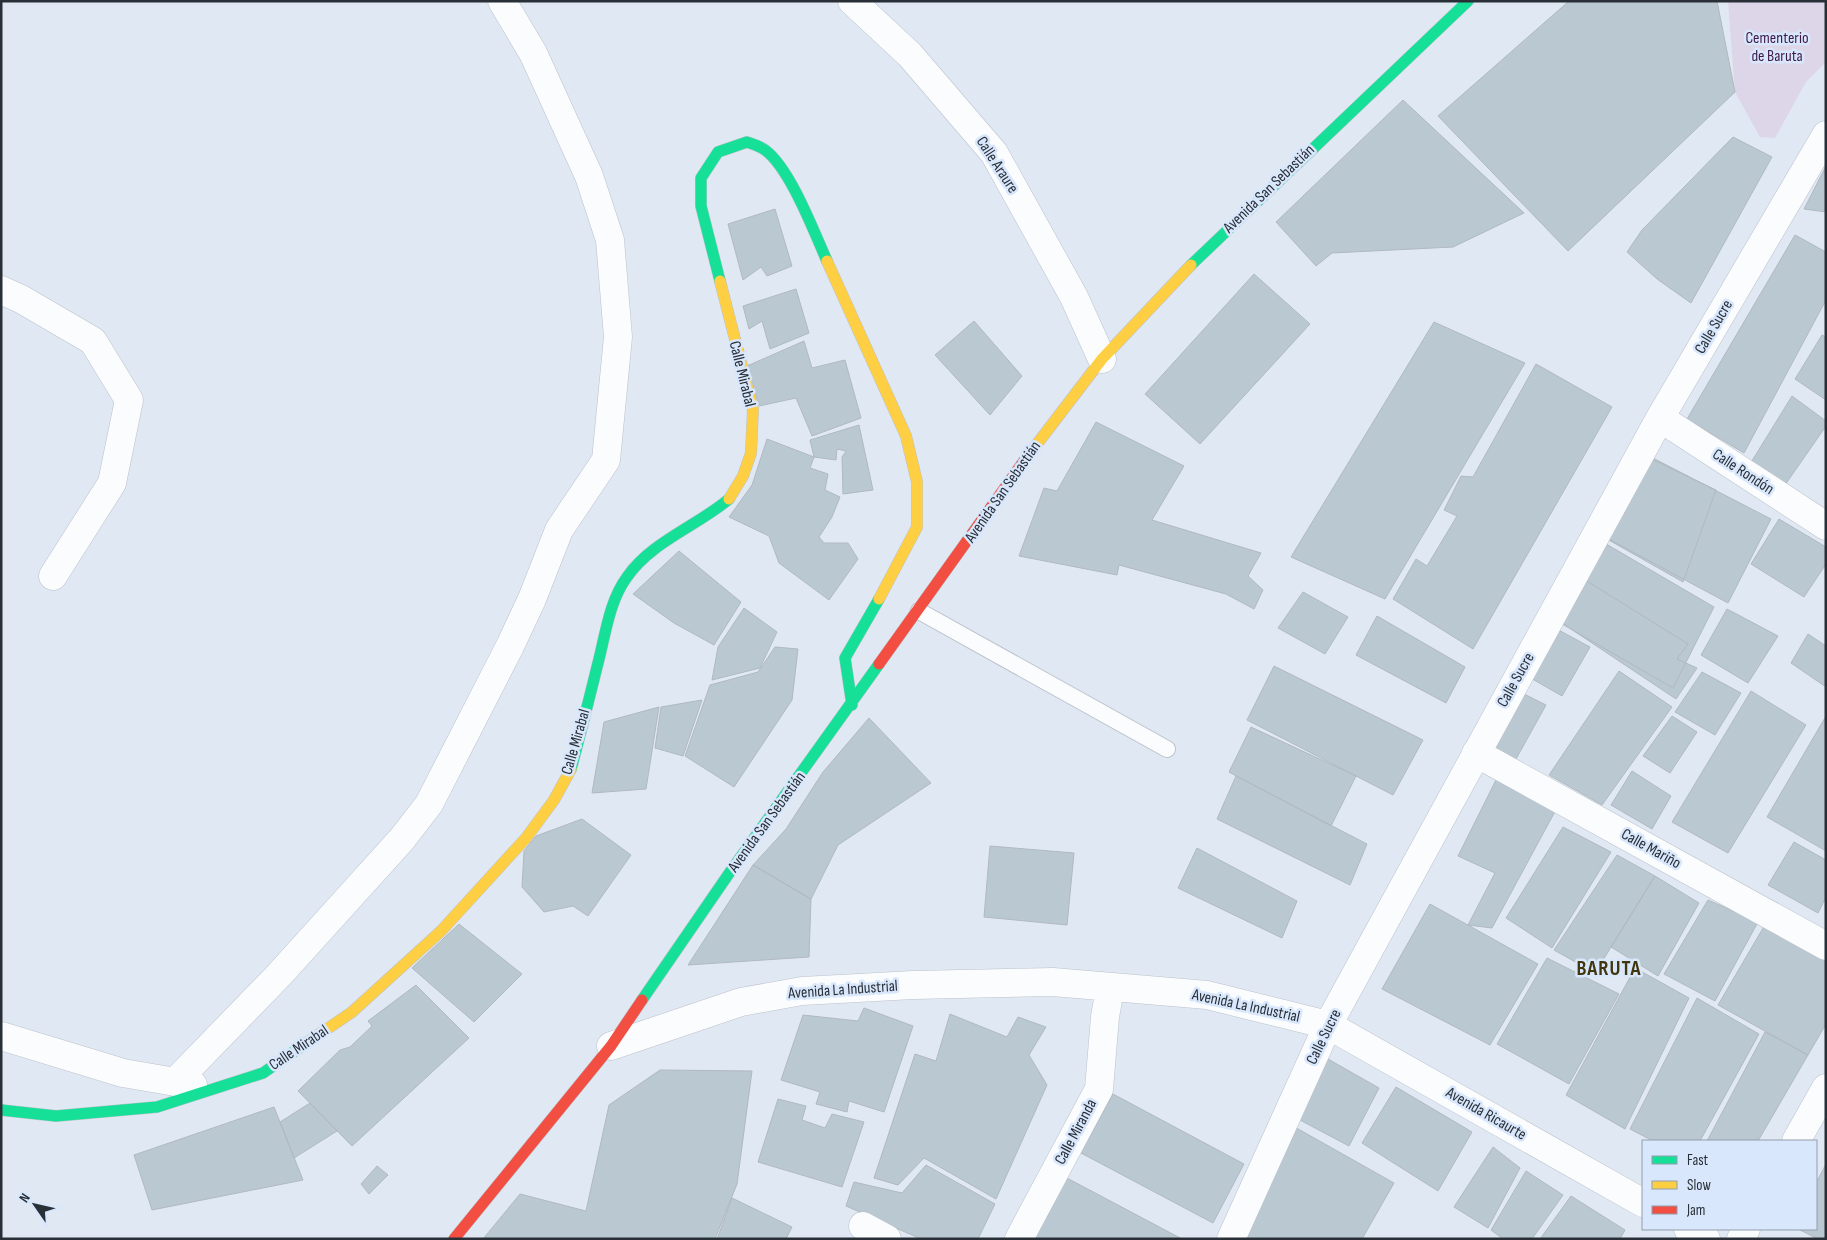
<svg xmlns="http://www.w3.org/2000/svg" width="1827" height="1240" font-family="'Sofia Sans Condensed',sans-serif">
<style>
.green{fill:#ddd5e8}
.building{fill:#bac8d1;stroke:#b0b9c0}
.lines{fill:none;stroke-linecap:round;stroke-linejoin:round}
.lane-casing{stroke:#bcc2cb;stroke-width:18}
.street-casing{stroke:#bcc2cb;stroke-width:29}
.fast-casing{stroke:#bcc2cb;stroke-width:12}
.slow-casing{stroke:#bcc2cb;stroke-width:12}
.jam-casing{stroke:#bcc2cb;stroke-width:12}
.lane{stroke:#fafcfd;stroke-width:16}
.street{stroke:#fafcfd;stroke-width:28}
.fast{stroke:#16e098;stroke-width:11}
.slow{stroke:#ffcf43;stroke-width:11}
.jam{stroke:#f24e42;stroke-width:11}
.labels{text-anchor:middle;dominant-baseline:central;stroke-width:5;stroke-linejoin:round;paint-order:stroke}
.park-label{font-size:16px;fill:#3e1847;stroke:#d8e7fc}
.street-label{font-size:16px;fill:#292f36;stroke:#d8e7fc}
.district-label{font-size:21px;font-weight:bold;letter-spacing:1px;fill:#41360c;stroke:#d8e7fc}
</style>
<rect width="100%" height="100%" fill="#e0e8f4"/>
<!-- green -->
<path class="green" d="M1728,1H1826V62L1806,82L1775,138L1760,137L1735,92Z"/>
<!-- building -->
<path class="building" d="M1569,1H1717L1735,92L1568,251L1438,116Z
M1403,100L1524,213L1453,247L1332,253L1316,266L1276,222Z
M1733,137L1772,157L1691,303L1657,279L1627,252L1642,230Z
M1826,166V212L1804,209Z
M775,209L792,266L767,276L761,267L743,280L728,224Z
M1795,235L1826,252V300L1744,453L1687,419Z
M1254,274L1310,324L1200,444L1145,394Z
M796,289L809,333L770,349L762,321L749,329L743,306Z
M974,321L1022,376L990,415L935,355Z
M1434,322L1525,363L1385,599L1291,557Z
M1822,335L1826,337V400L1795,379Z
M804,341L812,368L845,360L861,418L812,436L796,398L759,406L747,366Z
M1536,364L1612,407L1473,649L1393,599L1416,559L1427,566L1457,516L1444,510L1461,476L1473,477Z
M1792,396L1826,421V426L1785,485L1750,464Z
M1096,422L1184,466L1152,520L1261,553L1248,576L1263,590L1254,609L1226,594L1119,565L1117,575L1019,556L1044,488L1057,491Z
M859,425L873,490L843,494L842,457L846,451L837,449L836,460L814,457L810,440Z
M767,439L814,457L810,468L828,474L825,490L840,497L832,517L819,537L824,543H848L858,559L829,600L779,563L769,536L729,517L752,485Z
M1649,456L1771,519L1728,603L1603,536Z
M1647,457L1716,490L1683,582L1607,539Z
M1779,519L1826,547V564L1804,597L1751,564Z
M1601,541L1714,607L1673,688L1557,621Z
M679,551L741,602L714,645L674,623L633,594Z
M1582,578L1688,644L1677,659L1697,668L1676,699L1556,619Z
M1303,592L1348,617L1325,654L1278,628Z
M744,608L777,632L760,668L712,680L718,647Z
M1727,609L1778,636L1748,683L1701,655Z
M1377,616L1465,667L1446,703L1356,655Z
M1553,627L1590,647L1562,696L1520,672Z
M1808,634L1826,646V687L1791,663Z
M775,647L798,649L792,700L734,787L685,756L710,685L758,672Z
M1274,666L1423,740L1393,795L1247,720Z
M1619,671L1672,707L1602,805L1549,775Z
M1702,672L1741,693L1715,735L1675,712Z
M1514,689L1546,705L1516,759L1481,743Z
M1751,691L1806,725L1728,853L1672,822Z
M702,700L683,756L655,748L661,707Z
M659,707L646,789L592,793L604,722Z
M1672,716L1697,732L1670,773L1643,756Z
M1826,716V851L1767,817Z
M869,718L931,783L838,845L811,899L753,865L786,829L823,772Z
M1251,727L1356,776L1331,826L1229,772Z
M1632,771L1671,796L1652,829L1611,805Z
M1236,776L1367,844L1350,885L1217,819Z
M1498,776L1558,806L1492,928L1468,925L1495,873L1458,856Z
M582,819L631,855L588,916L573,906L544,912L522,887L524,851L536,836Z
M1563,827L1611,852L1552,948L1506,918Z
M1794,842L1826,860V897L1818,913L1768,885Z
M990,846L1074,853L1067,925L984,917Z
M1197,848L1297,901L1282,938L1178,888Z
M1617,855L1655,876L1595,973L1554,950Z
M753,865L811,899L809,957L688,965Z
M1655,876L1699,903L1658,976L1611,947Z
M1708,900L1758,922L1715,1001L1664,974Z
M1430,904L1538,964L1490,1045L1382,989Z
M1766,923L1826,960V1024L1808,1055L1718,1005Z
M459,924L522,974L474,1022L412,968Z
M1547,958L1619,994L1569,1084L1497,1044Z
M1635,968L1689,998L1625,1129L1566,1095Z
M416,985L469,1038L352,1146L298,1091L340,1050L350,1047L372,1026L368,1021Z
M1697,998L1759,1034L1700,1141H1653L1630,1129Z
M864,1008L913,1026L884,1112L849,1101L847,1112L816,1104L820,1092L781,1080L803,1015L858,1021Z
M950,1014L1007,1037L1018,1017L1046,1027L1029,1055L1047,1085L996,1199L924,1158L898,1185L874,1178L915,1054L936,1061Z
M1765,1032L1808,1055L1758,1141H1707Z
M1328,1059L1379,1088L1349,1146L1298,1119Z
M660,1070L752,1071L737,1184L715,1239H483L520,1194L586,1211L609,1105Z
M1396,1087L1472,1132L1438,1191L1362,1143Z
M1113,1094L1244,1164L1213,1223L1081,1153Z
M778,1099L806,1106L802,1120L825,1128L832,1114L864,1122L842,1187L758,1162Z
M310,1103L337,1131L294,1158L280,1122Z
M274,1107L303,1180L152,1210L134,1155Z
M1284,1121L1394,1183L1362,1239H1231Z
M1493,1147L1520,1168L1488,1228L1454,1207Z
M1826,1164V1239H1818L1798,1229H1816V1183Z
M926,1165L995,1204L978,1239H921L846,1206L854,1182L902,1193Z
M377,1166L388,1175L369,1194L361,1184Z
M1526,1171L1563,1195L1532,1239H1503L1491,1230Z
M1065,1177L1182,1239H1039L1033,1236Z
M1571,1196L1625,1230L1620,1239H1540Z
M732,1198L792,1227L786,1239H717Z"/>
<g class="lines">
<defs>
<path id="lane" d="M919,611L1167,749"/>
<path id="street" d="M852,1L910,55L994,153L1074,297L1102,359
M1,290L21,299L93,341L129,400L112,483L53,576
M1660,418L1826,526
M1476,753L1826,946
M1,1036L123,1073L193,1085
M611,1046L741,1002L802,991L913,985L1053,982L1207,995L1328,1025L1643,1203
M175,1082L279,975L402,839L429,804L510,646L532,599L559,530L606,460L618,337L610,240L589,176L533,53L502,1
M1796,1141L1826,1088
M863,1226L887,1239
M1688,1229L1706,1239
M1019,1239L1099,1089L1105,1017L1110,988
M1231,1239L1328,1025L1660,418L1826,135
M1741,1239L1746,1229"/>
<path id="fast" d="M1191,265L1468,1
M720,281L701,206V178L718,152L747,142C752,144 760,146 765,150C790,168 814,232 827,261
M852,705L845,658L879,599
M571,769C581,732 590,695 599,659C606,631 610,600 627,577C651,542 697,526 729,499
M642,1000L730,872L879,664
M1,1110L56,1116L157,1107L263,1073L302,1046"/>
<path id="slow" d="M827,261L906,436L917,482V527L879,599
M720,281L753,409L751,453L743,476L729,499
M1024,461L1102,359L1191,265
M302,1046L352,1012L441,931L526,838L554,800L571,769"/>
<path id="jam" d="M879,664L1024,461
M454,1239L611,1046L642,1000"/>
</defs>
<!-- lane casing -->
<use href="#lane" class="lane-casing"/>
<!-- street casing -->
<use href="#street" class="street-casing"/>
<!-- fast casing -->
<use href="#fast" class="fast-casing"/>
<!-- slow casing -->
<use href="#slow" class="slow-casing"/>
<!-- jam casing -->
<use href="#jam" class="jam-casing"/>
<!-- lane -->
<use href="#lane" class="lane"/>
<!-- street -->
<use href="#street" class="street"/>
<!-- fast -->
<use href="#fast" class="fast"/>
<!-- slow -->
<use href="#slow" class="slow"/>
<!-- jam -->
<use href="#jam" class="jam"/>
</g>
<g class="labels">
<!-- park labels -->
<g class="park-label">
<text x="1777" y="38">Cementerio<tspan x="1777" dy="18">de Baruta</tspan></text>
</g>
<!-- street labels -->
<g class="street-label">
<text transform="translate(997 165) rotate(57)">Calle Araure</text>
<text transform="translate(1269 189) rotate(-44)">Avenida San Sebastián</text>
<text transform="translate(1714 327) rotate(-60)">Calle Sucre</text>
<text transform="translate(742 374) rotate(76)">Calle Mirabal</text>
<text transform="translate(1743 472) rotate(33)">Calle Rondón</text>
<text transform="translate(1003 492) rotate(-55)">Avenida San Sebastián</text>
<text transform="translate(1516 680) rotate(-61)">Calle Sucre</text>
<text transform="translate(576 742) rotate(-74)">Calle Mirabal</text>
<text transform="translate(767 822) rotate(-54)">Avenida San Sebastián</text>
<text transform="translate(1651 849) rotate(29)">Calle Mariño</text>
<text transform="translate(843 990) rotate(-4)">Avenida La Industrial</text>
<text transform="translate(1246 1006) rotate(12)">Avenida La Industrial</text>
<text transform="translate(1324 1037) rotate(-64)">Calle Sucre</text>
<text transform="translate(299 1048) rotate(-34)">Calle Mirabal</text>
<text transform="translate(1486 1114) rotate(30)">Avenida Ricaurte</text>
<text transform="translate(1076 1132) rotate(-62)">Calle Miranda</text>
</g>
<!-- district labels -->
<g class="district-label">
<text x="1609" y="968">BARUTA</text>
</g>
</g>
<!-- border -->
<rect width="1827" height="1240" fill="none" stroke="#292f36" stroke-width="5"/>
<!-- legend -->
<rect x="1642" y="1140" width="175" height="90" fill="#d8e7fc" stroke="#929dad"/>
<rect x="1652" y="1156" width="25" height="8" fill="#16e098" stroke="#929dad"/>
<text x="1687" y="1165" font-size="15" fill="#292f36">Fast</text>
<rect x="1652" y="1181" width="25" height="8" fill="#ffcf43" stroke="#929dad"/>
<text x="1687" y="1190" font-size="15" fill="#292f36">Slow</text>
<rect x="1652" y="1206" width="25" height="8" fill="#f24e42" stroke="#929dad"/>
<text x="1687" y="1215" font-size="15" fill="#292f36">Jam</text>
<!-- north arrow -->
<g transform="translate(35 1205) rotate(304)" stroke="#d8e7fc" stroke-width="4" paint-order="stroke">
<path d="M0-4L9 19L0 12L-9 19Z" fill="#292f36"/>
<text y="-8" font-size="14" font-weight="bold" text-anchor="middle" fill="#292f36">N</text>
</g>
</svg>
